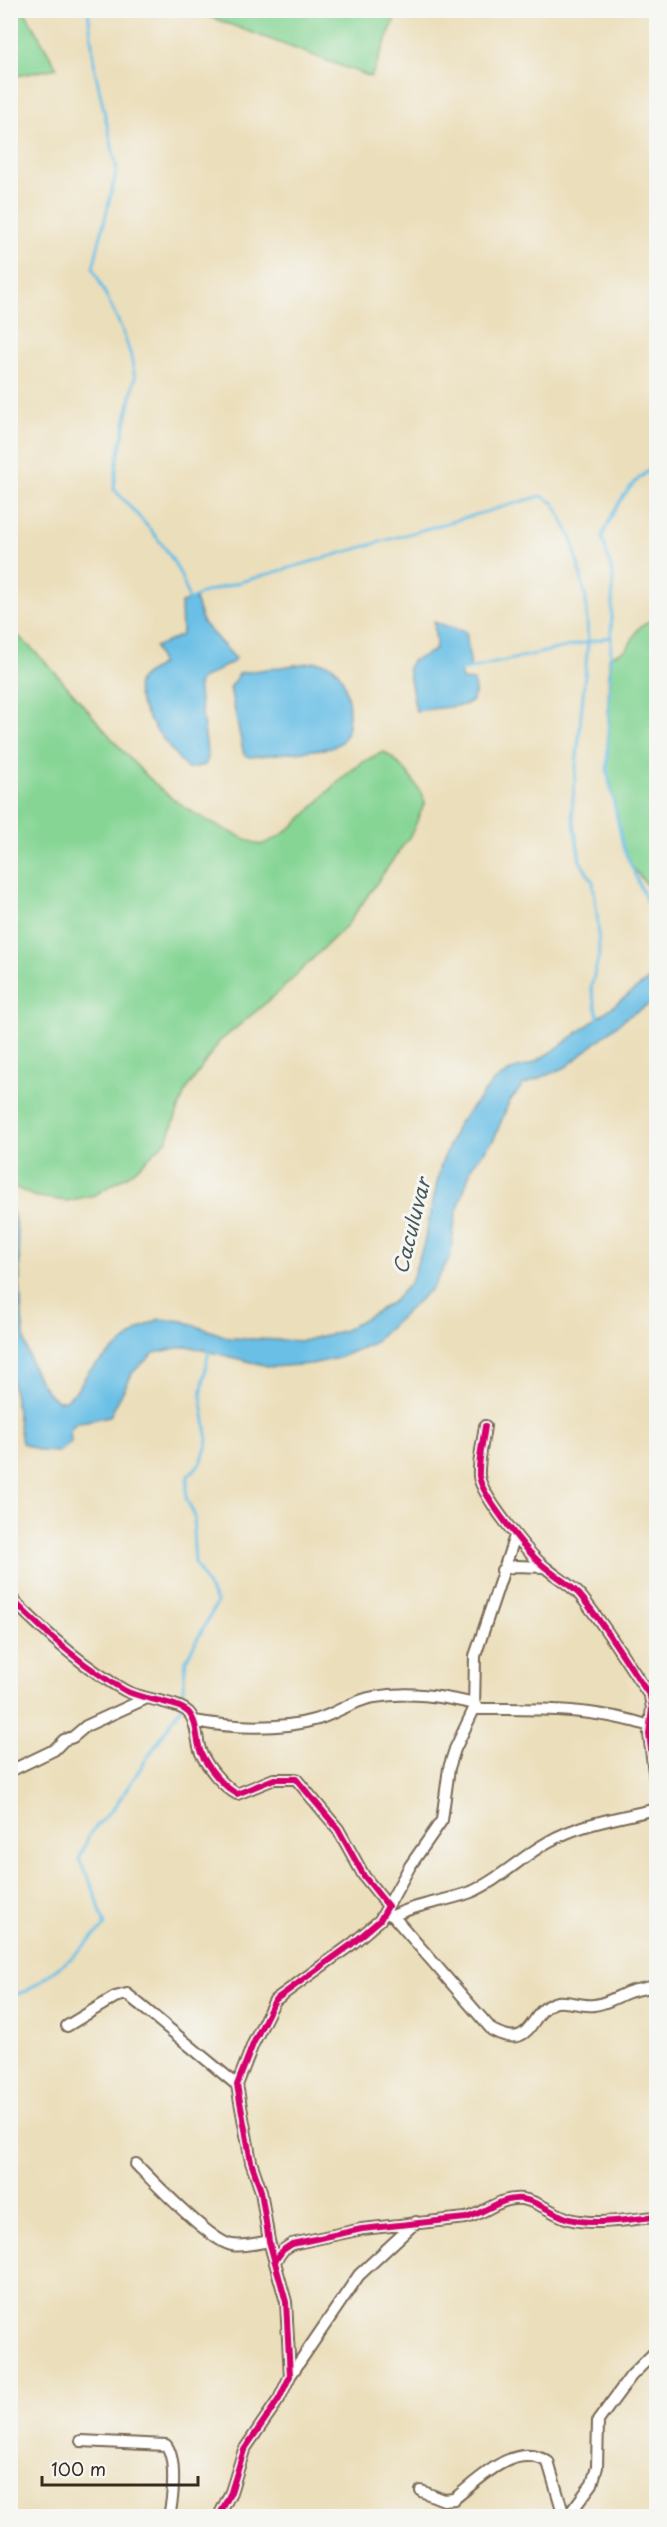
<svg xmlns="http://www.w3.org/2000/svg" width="667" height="2527" font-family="'Playpen Sans',sans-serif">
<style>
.green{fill:#86d595;stroke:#60805a;stroke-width:1.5}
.water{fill:#69bfe6;stroke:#527482;stroke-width:1.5}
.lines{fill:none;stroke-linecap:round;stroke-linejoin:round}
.stream{stroke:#69bfe6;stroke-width:3}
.street-casing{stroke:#796955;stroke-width:14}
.street{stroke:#fff;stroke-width:10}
.cycleway-casing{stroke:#f6f6f2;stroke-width:10}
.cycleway{stroke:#d6006c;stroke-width:6}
.labels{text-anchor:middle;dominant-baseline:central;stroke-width:6;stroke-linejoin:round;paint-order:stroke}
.water-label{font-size:20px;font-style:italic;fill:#49575a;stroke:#f6f6f2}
</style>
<rect width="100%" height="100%" fill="#f6f6f2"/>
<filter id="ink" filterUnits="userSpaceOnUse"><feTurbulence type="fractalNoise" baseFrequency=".0167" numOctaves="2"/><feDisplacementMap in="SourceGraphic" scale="12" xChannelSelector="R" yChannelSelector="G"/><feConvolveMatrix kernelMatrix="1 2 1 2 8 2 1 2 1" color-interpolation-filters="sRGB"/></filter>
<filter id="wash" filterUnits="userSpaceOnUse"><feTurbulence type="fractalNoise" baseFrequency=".008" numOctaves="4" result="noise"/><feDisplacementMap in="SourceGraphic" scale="24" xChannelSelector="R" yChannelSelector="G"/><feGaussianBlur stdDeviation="1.35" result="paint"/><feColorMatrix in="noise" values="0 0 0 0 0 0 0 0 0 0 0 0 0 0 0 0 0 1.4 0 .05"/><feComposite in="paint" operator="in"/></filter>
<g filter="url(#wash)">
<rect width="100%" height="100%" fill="#ebdeba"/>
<!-- green -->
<path class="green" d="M11,10L28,11L25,12L57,68L11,77Z
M194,11L398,10V11L371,77Z
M653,618L656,621V896L630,864L623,847L607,770L609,657L627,649L638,629Z
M11,630C68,677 106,741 161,789C188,814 227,831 260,845C307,831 332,770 384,752C400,762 418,784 425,802L412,833L347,925L279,992L219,1042L185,1092L167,1140L132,1173L95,1195L66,1201L33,1196L11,1185Z"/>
<!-- water -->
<path class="water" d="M195,599L203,623L235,658L233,662L200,680L198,685L208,758L205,765L187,769C174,752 128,702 139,681C144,671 156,671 161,663L155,647L182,635L181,603Z
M434,622L466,632L471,669L460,671L462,680L474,681L475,694L471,702L464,705L416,711L408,668L412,661C443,647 436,654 434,622Z
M316,662C320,663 327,663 330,665C349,675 353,719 345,736C342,743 337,745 331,748L251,757L244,755L230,688L240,673Z
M656,974V1000L627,1017L566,1067L523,1085L509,1102L494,1139L472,1166L456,1214L450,1257L433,1287L373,1343L338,1358L311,1364L271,1367L187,1346L154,1353L133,1372L110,1416L76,1423L70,1430L71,1442L58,1452L40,1451L22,1443L11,1375V1206C31,1265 3,1356 57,1401L66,1400L77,1390L89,1371L109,1354L140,1329L159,1319L183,1321L230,1338L303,1341L345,1330L393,1302L411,1282L424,1243L441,1165L458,1124L493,1082L512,1070L531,1064L556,1049Z"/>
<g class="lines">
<!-- stream -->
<path class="stream" d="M88,10L95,70L117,169L93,268L121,327L131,356L135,378L117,462L114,489C143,522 181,557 189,601L202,593L541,496L554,503L573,541L586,600L588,642L572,810L580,861L593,882L598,923L599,955L591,988L598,1018
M656,465C627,485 616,504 602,537L613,575L607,770L623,847L647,902L656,907
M460,671L610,637
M10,1996L27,1991L69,1960L105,1926L95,1893L79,1859L90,1833L116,1805L181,1707L186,1660L217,1603L195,1563L193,1533L195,1517L186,1498L188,1476L201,1463L208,1441L201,1396L209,1349"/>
</g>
</g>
<g filter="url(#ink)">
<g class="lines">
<defs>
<path id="street" d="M485,1426C483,1442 478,1460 479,1476C481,1495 530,1556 546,1568C557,1577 569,1584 579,1594C606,1626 626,1662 650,1696L652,1708L649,1734L656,1787
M502,1570L515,1566L545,1567
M10,1597C44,1632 83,1667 124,1690C141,1700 178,1701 189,1713C198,1723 196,1741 201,1753C208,1768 223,1786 237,1794L274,1779H296L338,1829L364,1876L388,1906L380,1920L352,1944L275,2000L253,2044L237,2085L251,2162L261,2191L269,2241L286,2302L290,2376L279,2399L244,2450L231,2492L219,2516
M474,1709C534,1709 593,1707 650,1726
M194,1721C233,1728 280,1730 318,1719C337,1713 354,1700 374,1697C410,1691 440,1696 475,1704
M10,1771L54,1750L64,1740L73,1737L86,1726L145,1699
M388,1906L410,1866L442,1820L449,1768L455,1749L474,1709L475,1656L515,1536
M386,1913L393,1916L492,2030C536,2053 527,2009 557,2002C568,2000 582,2007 594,2005C606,2004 618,1996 629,1992C638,1989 647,1988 656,1986
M393,1916C418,1903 445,1902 471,1892C499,1880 521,1857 548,1842C581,1823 620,1818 656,1809
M67,2026L115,1997L127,1994L237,2085
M136,2164C153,2181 211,2242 232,2245C244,2247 258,2243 269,2241
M275,2261L283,2250L292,2244L362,2229L466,2218C485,2213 502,2196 522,2199C538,2201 553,2214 569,2219C596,2226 629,2219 656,2217
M290,2376L359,2275L416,2222
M81,2441L166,2445C177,2459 173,2499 169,2516
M421,2491L444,2500L454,2499C480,2479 514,2441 548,2462L564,2516
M568,2516L592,2484L597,2467L598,2421L631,2376L656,2351"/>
</defs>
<!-- street casing -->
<use href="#street" class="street-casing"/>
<!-- street -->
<use href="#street" class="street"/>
<defs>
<path id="cycleway" d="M485,1426C483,1442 478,1460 479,1476C481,1495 530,1556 546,1568C557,1577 569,1584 579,1594C606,1626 626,1662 650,1696L652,1708L649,1734L656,1787
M10,1597C44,1632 83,1667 124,1690C141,1700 178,1701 189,1713C198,1723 196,1741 201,1753C208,1768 223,1786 237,1794L274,1779H296L338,1829L364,1876L388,1906L380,1920L352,1944L275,2000L253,2044L237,2085L251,2162L261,2191L269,2241L286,2302L290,2376L279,2399L244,2450L231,2492L219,2516
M275,2261L283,2250L292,2244L362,2229L466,2218C485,2213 502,2196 522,2199C538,2201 553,2214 569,2219C596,2226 629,2219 656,2217"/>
</defs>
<!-- cycleway casing -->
<use href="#cycleway" class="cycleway-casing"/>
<!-- cycleway -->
<use href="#cycleway" class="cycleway"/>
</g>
</g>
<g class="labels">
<!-- water labels -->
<g class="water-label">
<text transform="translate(411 1226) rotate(-76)">Caculuvar</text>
</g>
</g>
<!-- margin -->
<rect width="667" height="2527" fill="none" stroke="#f6f6f2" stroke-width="36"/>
<!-- scale -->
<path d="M42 2476v9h156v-9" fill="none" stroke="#3b2a1e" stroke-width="3"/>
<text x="51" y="2476" font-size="18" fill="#3b2a1e" stroke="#f6f6f2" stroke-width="4.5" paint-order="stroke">100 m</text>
</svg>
